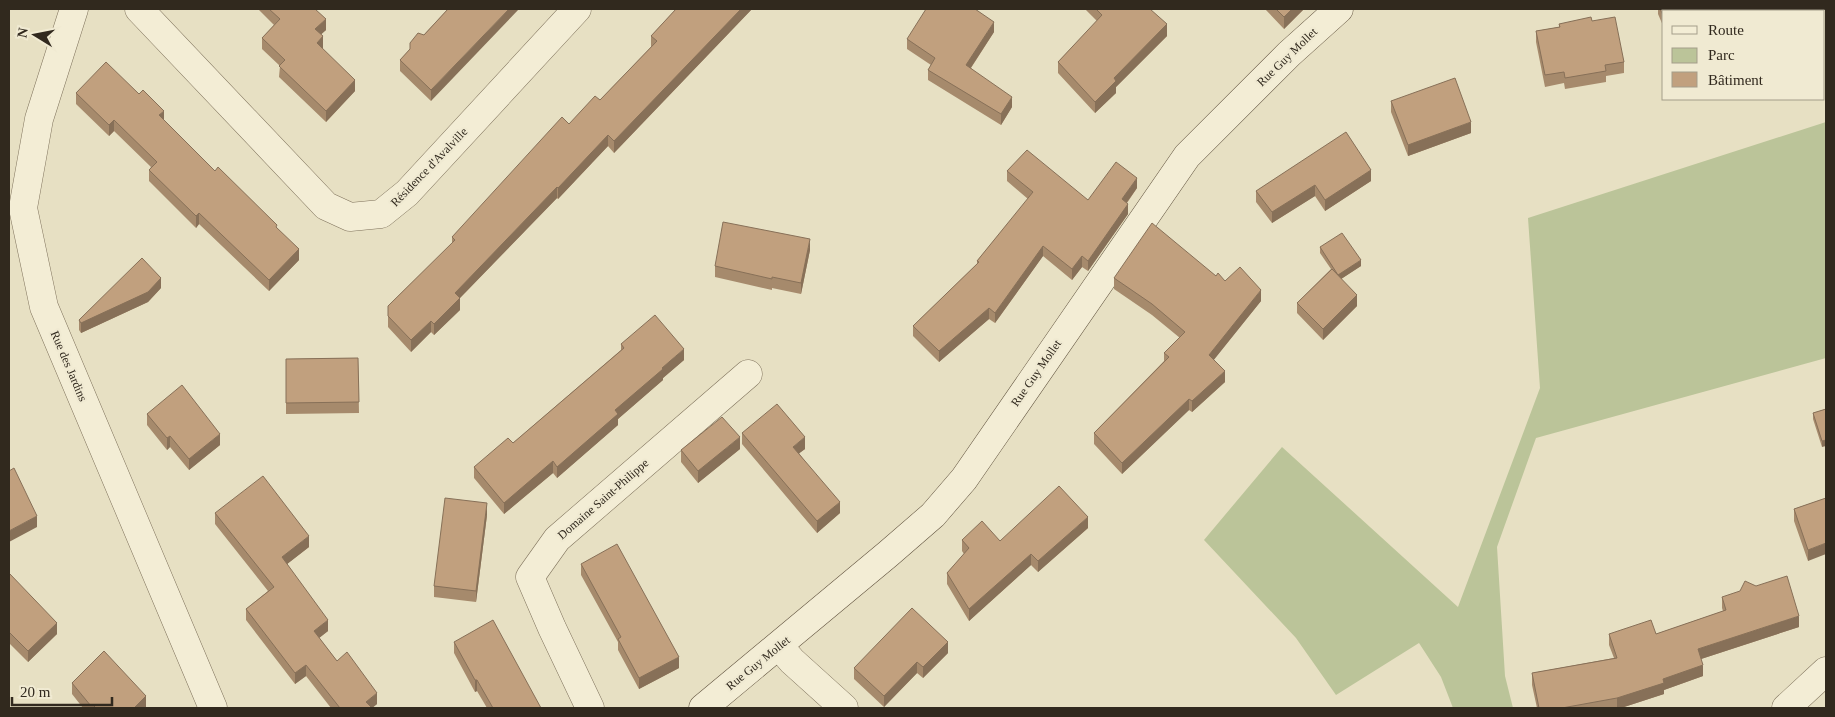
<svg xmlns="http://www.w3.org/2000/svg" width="1835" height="717" font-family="'Times New Roman',serif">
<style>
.green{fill:#bbc499}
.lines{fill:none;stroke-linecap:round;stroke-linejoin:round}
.street-casing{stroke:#7f725c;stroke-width:29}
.secondary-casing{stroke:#61533f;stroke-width:29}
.street{stroke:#f3edd5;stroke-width:28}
.secondary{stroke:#f3edd5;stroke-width:28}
.wall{fill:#a68a6c}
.shaded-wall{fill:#877058}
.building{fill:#c1a07e;stroke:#877058}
.labels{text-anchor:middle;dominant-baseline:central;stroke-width:4.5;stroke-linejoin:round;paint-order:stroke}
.street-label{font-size:12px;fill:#31291e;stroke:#f0ead2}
</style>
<rect width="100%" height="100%" fill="#e7e0c3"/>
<!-- green -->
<path class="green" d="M1826,122V358L1536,438L1497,547L1505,676L1513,708H1453L1441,677L1419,643L1336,695L1296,638L1204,540L1282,447L1458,607L1540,388L1528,218Z"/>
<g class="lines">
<defs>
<path id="street" d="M74,9L39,119L23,208L44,307L213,708
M139,9L326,206L350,217L381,214L407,193L577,9
M779,646L792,661L844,708
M590,708L552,628L530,577L557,539L748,374
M1786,708L1826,671"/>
<path id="secondary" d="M703,708L888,554L933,515L964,479L1187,156L1289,54L1339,9"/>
</defs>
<!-- street casing -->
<use href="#street" class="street-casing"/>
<!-- secondary casing -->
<use href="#secondary" class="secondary-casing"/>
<!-- street -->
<use href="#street" class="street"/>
<!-- secondary -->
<use href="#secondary" class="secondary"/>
</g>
<!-- wall -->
<path class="wall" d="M258,9H315L326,30L321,34L323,48H322L355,91L326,122L279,77L280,66L262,49V38L274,25Z
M448,9L431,101L400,71V60Z
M676,9H752L614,153L608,146L558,199L557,198L460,298V310L434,335L431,332L411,352L388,327V306L452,244V237L569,124L600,100L651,47V36Z
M1085,9H1150L1167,36L1116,87V93L1095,113L1058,73V62L1097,21Z
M1265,9H1304L1284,29Z
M1658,9H1749L1750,11H1664V28L1658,14Z
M1592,21L1624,62V73L1606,76V82L1565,89L1564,83L1545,87L1536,42V31L1559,27V24Z
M994,32L971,68L1012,107L1001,125L928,80V70L931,65L907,49V39Z
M76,93L164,120L215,171L277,228L299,260L269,291L199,224L196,228L149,181V170L151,167L114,131L109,136L76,104Z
M1391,101L1471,133L1408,156L1391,112Z
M1371,170V181L1325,211L1315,196L1272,223L1256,202V191Z
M1007,171L1088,200L1137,188L1127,203L1128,214L1088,271L1082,267L1072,280L1043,256L995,323L989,319L939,362L913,336V326L977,264V261L1028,199L1007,181Z
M1320,247L1361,266L1341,279L1357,306L1323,340L1297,313V303L1331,269L1320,253Z
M810,250L801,294L772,288V290L715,277V266Z
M1216,276L1261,301L1213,360L1225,382L1192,412L1189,410L1122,474L1094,444V433L1164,361V353L1180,338L1152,315L1114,289V278Z
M161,288L148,302L81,333L79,330V320Z
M621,344L684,360L663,378V380L618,419V425L557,478L553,473L504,514L474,478V467L513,443L621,350Z
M358,358L359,413L286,414V359Z
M1826,409L1822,447L1813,419V413Z
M147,414L220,445L189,470L170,447L167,450L147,425Z
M742,433L805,449L799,453L840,513L817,533L742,444Z
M740,449L698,483L681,462V450Z
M1826,498L1808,561L1794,521V509Z
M215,513L309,547L287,564L328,631L319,638L337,661L377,704L372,708H331L306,676L295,684L246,620V609L268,591L215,524Z
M487,515L476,602L434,597V586Z
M1088,528L1038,572L1031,565L969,621L947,584V573L964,554L962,551V540L1000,541Z
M581,564L679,668L639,689L618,650V642L581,575Z
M9,573L57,634L28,662L9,643Z
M1722,597L1799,627L1701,659L1703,676L1664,690V694L1621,708H1537L1532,685V673L1614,658L1609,645V634H1656L1723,611L1722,608Z
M454,642L541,708H487L477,691L475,692L454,653Z
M948,653L923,678L917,673L884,707L854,679V668Z
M72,683L146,708H83L72,694Z"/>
<!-- shaded-wall -->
<path class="shaded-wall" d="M509,9H519L431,101V90Z
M741,9H752L614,153V141Z
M1292,9H1304L1284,29V17Z
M326,19V30L315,40V29Z
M994,22V32L966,75V65Z
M1167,24V36L1116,87V93L1095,113V102L1114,78Z
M323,36V48L317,54V43Z
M355,80V91L326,122V111Z
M1012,97V107L1001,125V114Z
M164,111V122L159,115Z
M114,120V131L109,136V125Z
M1471,122V133L1408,156V145Z
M608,135V146L558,199V188Z
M1371,170V181L1325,211V200Z
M1137,178V188L1122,209V199Z
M1315,185V196L1272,223V212Z
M557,187V198L460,298V310L434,335V324L455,293Z
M1128,204V214L1088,271V261Z
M199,213V224L196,228V216Z
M810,239V250L801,294V283Z
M1043,246V256L995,323V313Z
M299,249V260L269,291V280Z
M1082,256V267L1072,280V269Z
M1361,260V266L1338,281V275Z
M161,278V288L148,302L81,333V323Z
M1261,290V301L1209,366V355Z
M1357,295V306L1323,340V329Z
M989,308V319L939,362V351Z
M431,321V332L411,352V340Z
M684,349V360L663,378V380L618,419V425L557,478V467L615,410L662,368Z
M1225,371V382L1192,412V401Z
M1189,399V410L1122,474V463Z
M220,434V445L189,470V459Z
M170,436V447L167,450V438Z
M740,437V449L698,483V471Z
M805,437V449L793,458V447Z
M1826,440V446L1822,447V441Z
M553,461V473L504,514V503Z
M840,502V513L817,533V521Z
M487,503V515L476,602V591Z
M37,516V527L9,542V531Z
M1088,517V528L1038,572V561Z
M309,536V547L282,568V557Z
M1826,543V554L1808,561V550Z
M1031,554V565L969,621V609Z
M1799,616V627L1698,660V649Z
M328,620V631L314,642V631Z
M57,623V634L28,662V651Z
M948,642V653L923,678V667Z
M679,657V668L639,689V678Z
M917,662V673L884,707V696Z
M306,665V676L295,684V673Z
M1703,665V676L1664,690V694L1621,708H1617V698L1663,679Z
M475,680H477V691L475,692Z
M377,693V704L372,708H366V702Z
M146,696V708H134Z"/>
<!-- building -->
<path class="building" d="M269,9H315L326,19L315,29L323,36L317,43L355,80L326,111L279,66L285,60L262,38L280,19Z
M448,9H509L431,90L400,60L410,49V43L418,33L424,35Z
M676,9H741L614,141L608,135L558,188L557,187L455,293L460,298L434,324L431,321L411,340L388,316V306L455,240L452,237L562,117L569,124L595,96L600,100L657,41L651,36Z
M926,9H975L994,22L966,65L1012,97L1001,114L928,70L935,58L907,39Z
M1096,9H1150L1167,24L1114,78L1116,81L1095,102L1058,62L1102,15Z
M1276,9H1292L1284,17Z
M1660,9H1749L1750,11H1664V17Z
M1591,17L1592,21L1615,17L1624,62L1605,65L1606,71L1565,78L1564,72L1545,75L1536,31L1560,27L1559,24Z
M106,62L139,94L143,90L164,111L159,115L215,171L218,167L277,225L276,227L299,249L269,280L199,213L196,216L149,170L157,162L114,120L109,125L76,93Z
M1455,78L1471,122L1408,145L1391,101Z
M1346,132L1371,170L1325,200L1315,185L1272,212L1256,191Z
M1027,150L1088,200L1116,162L1137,178L1122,199L1128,204L1088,261L1082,256L1072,269L1043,246L995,313L989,308L939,351L913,326L979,262L977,261L1033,192L1007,171Z
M723,222L810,239L801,283L772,277V279L715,266Z
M1152,223L1216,276L1218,273L1225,281L1240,267L1261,290L1209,355L1225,371L1192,401L1189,399L1122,463L1094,433L1169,357L1164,353L1185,332L1152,304L1114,278Z
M1342,233L1361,260L1338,275L1320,247Z
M142,258L161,278L148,292L81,323L79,320Z
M1332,269L1357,295L1323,329L1297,303Z
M655,315L684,349L662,368L663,369L615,410L618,414L557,467L553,461L504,503L474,467L508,438L513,443L624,348L621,344Z
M358,358L359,402L286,403V359Z
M182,385L220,434L189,459L170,436L167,438L147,414Z
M777,404L805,437L793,447L840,502L817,521L742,433Z
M1826,409V440L1822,441L1813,413Z
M722,417L740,437L698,471L681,450Z
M14,468L37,516L9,531V471Z
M263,476L309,536L282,557L328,620L314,631L337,661L347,652L377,693L366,702L372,708H340L306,665L295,673L246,609L274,587L215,513Z
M1059,486L1088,517L1038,561L1031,554L969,609L947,573L969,548L962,540L982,521L1000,541Z
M445,498L487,503L476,591L434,586Z
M1826,498V543L1808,550L1794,509Z
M617,544L679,657L639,678L618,639L621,637L581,564Z
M9,573L57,623L28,651L9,632Z
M1787,576L1799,616L1698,649L1703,665L1663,679L1664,683L1617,698L1562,708H1539L1532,673L1617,658L1609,634L1651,620L1656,634L1726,610L1722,597L1740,591L1745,581L1756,586Z
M912,608L948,642L923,667L917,662L884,696L854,668Z
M493,620L541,708H493L477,680H475L454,642Z
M104,651L146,696L134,708H96L92,704L91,706L72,683Z"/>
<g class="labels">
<!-- street labels -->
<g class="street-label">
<text transform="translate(1287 57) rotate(-44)">Rue Guy Mollet</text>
<text transform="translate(429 167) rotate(-46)">Résidence d'Avalville</text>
<text transform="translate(69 366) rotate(67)">Rue des Jardins</text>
<text transform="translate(1036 373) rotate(-55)">Rue Guy Mollet</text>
<text transform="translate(603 499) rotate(-41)">Domaine Saint-Philippe</text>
<text transform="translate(758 663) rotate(-39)">Rue Guy Mollet</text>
</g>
</g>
<!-- border -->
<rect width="1835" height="717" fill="none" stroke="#31291e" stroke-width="20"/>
<!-- legend -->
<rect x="1662" y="10" width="162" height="90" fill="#f0ead2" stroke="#a49d8a"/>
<rect x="1672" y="26" width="25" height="8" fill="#f3edd5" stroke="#a49d8a"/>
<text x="1708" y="35" font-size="15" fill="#31291e">Route</text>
<rect x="1672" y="48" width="25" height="15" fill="#bbc499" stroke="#a49d8a"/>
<text x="1708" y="60" font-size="15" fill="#31291e">Parc</text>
<rect x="1672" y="72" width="25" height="15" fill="#c1a07e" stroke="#a49d8a"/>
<text x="1708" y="85" font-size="15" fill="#31291e">Bâtiment</text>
<!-- north arrow -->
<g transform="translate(35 35) rotate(280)" stroke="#f0ead2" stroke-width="4" paint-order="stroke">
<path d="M0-4L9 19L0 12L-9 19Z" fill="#31291e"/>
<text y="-8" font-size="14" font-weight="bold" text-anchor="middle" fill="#31291e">N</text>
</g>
<!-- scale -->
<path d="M12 697v8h100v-8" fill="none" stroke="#31291e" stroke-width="2.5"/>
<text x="20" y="697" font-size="15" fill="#31291e" stroke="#f0ead2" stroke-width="4" paint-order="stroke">20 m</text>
</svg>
